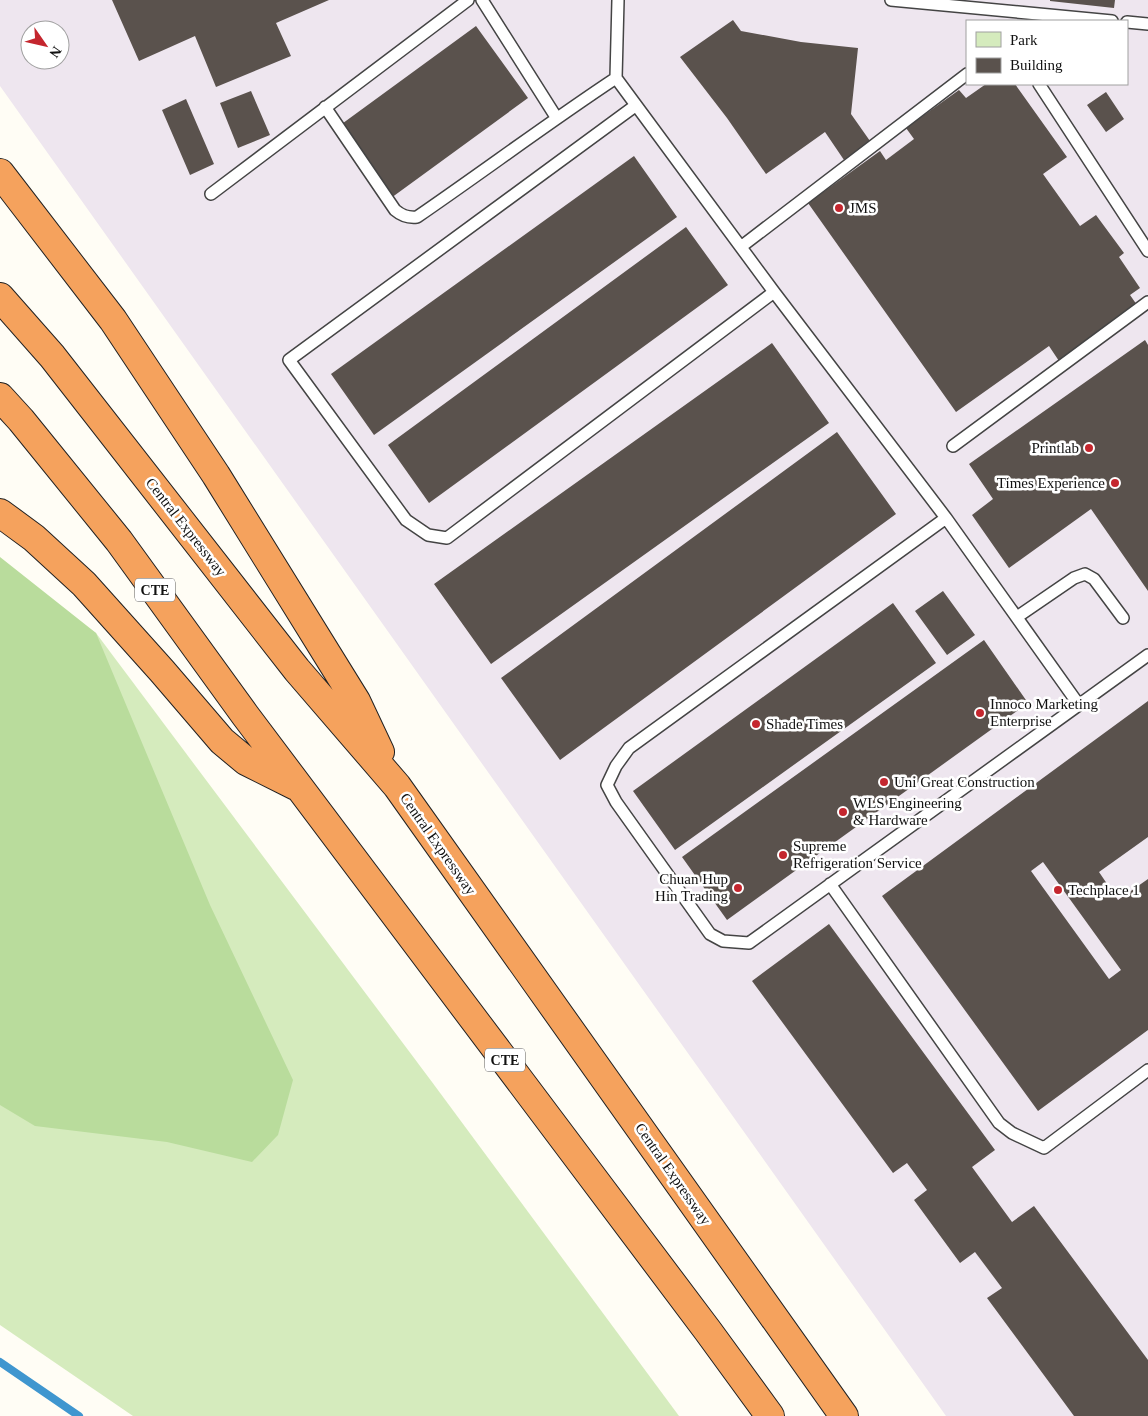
<svg xmlns="http://www.w3.org/2000/svg" width="1148" height="1416" font-family="Georgia,serif">
<style>
.industrial{fill:#eee6ef;fill-rule:evenodd}
.green{fill:#d5ebbd}
.forest{fill:#b9dc9c}
.lines{fill:none;stroke-linecap:round;stroke-linejoin:round}
.stream{stroke:#3f96cf;stroke-width:8}
.building{fill:#5a524d;fill-rule:evenodd}
.lane-casing{stroke:#444;stroke-width:14}
.highway-casing{stroke:#222;stroke-width:30}
.lane{stroke:#fff;stroke-width:11}
.highway{stroke:#f5a25d;stroke-width:28}
.poi-dot{fill:#c4262e;stroke:#fff;stroke-width:2}
.labels{text-anchor:middle;dominant-baseline:central;stroke-width:5;stroke-linejoin:round;paint-order:stroke}
.shield{fill:#fff;stroke:#585858;stroke-width:1}
.shield-label{font-size:14px;font-weight:bold;fill:#111}
.poi-label{font-size:15px;fill:#111;stroke:#fff;text-anchor:start}
.street-label{font-size:15px;fill:#111;stroke:#fff}
</style>
<rect width="100%" height="100%" fill="#fffdf5"/>
<!-- industrial -->
<path class="industrial" d="M0,0H1148V1416H946L0,86ZM967,21H1127V84H967ZM30,30H60V60H30Z"/>
<!-- green -->
<path class="green" d="M0,570L96,633L432,1082L679,1416H133L0,1325Z"/>
<!-- forest -->
<path class="forest" d="M0,557L96,633L210,905L293,1080L278,1135L252,1162L167,1142L35,1126L0,1105Z"/>
<g class="lines">
<!-- stream -->
<path class="stream" d="M0,1362L79,1416"/>
</g>
<!-- building -->
<path class="building" d="M112,0H329L276,23L291,56L216,87L195,36L139,61Z
M1050,0H1115L1114,8L1050,1Z
M733,20L741,31L801,42L858,48L851,114L870,141L844,160L825,132L766,174L727,118L680,57Z
M476,26L528,98L391,198L339,126Z
M986,84H1015L1067,157L1043,174L1080,226L1096,215L1124,253L1119,257L1140,288L1130,295L1137,305L1059,361L1049,346L956,412L808,203L880,151L886,160L914,139L906,128L959,90L966,98Z
M251,91L270,135L238,148L220,103Z
M1106,92L1124,119L1106,132L1087,105Z
M186,99L214,164L190,175L162,110Z
M634,156L677,217L374,435L331,374Z
M686,227L728,285L429,503L388,445Z
M1145,340L1148,345V591L1091,509L1009,568L972,515L993,499L969,464Z
M772,343L829,423L491,664L434,584Z
M837,432L896,514L560,760L501,678Z
M943,591L975,635L947,655L915,611Z
M893,603L936,663L675,850L633,791Z
M984,640L1028,703L727,920L682,857Z
M1148,701V837L1099,872L1118,900L1148,879V1030L1038,1111L882,896ZM1043,862L1121,970L1109,979L1031,871Z
M829,924L995,1150L972,1167L1012,1222L1034,1206L1148,1360V1416H1074L987,1298L1002,1288L975,1252L960,1263L914,1200L927,1190L907,1163L893,1173L752,981Z"/>
<g class="lines">
<defs>
<path id="lane" d="M482,0L556,117
M618,0L616,78L774,292L946,518L1079,705
M891,0L1112,21
M1127,22L1148,24
M1039,84L1148,251
M635,106L289,360L406,520L428,535L447,538L774,292
M325,107L395,210C402,216 408,218 417,217C484,171 548,123 616,78
M211,194L468,0
M742,246L967,74
M953,446L1148,302
M946,518L629,748L616,766L607,785L616,802L710,934L723,941L749,943L1148,655
M1017,617L1074,578L1085,574L1094,579L1123,618
M830,884L999,1123L1012,1133L1044,1148L1148,1070"/>
<path id="highway" d="M0,173L113,320L216,475L356,701L380,752
M0,297L52,356L297,670L397,786L844,1416
M0,397L21,420L119,541L245,715L708,1331L770,1416
M0,513L34,538L84,584L162,671L222,741L246,761L296,786"/>
</defs>
<!-- lane casing -->
<use href="#lane" class="lane-casing"/>
<!-- highway casing -->
<use href="#highway" class="highway-casing"/>
<!-- lane -->
<use href="#lane" class="lane"/>
<!-- highway -->
<use href="#highway" class="highway"/>
</g>
<!-- markers -->
<g class="poi-dot">
<circle cx="839" cy="208" r="5"/>
<circle cx="1089" cy="448" r="5"/>
<circle cx="1115" cy="483" r="5"/>
<circle cx="980" cy="713" r="5"/>
<circle cx="756" cy="724" r="5"/>
<circle cx="884" cy="782" r="5"/>
<circle cx="843" cy="812" r="5"/>
<circle cx="783" cy="855" r="5"/>
<circle cx="738" cy="888" r="5"/>
<circle cx="1058" cy="890" r="5"/>
</g>
<g class="labels">
<!-- shield labels -->
<g class="shield">
<rect x="135" y="578.5" width="40" height="23" rx="4"/>
<rect x="485" y="1048.5" width="40" height="23" rx="4"/>
</g>
<g class="shield-label">
<text x="155" y="590">CTE</text>
<text x="505" y="1060">CTE</text>
</g>
<!-- poi labels -->
<g class="poi-label">
<text x="849" y="208">JMS</text>
<text x="1079" y="448" text-anchor="end">Printlab</text>
<text x="1105" y="483" text-anchor="end">Times Experience</text>
<text x="990" y="704">Innoco Marketing<tspan x="990" dy="17">Enterprise</tspan></text>
<text x="766" y="724">Shade Times</text>
<text x="894" y="782">Uni Great Construction</text>
<text x="853" y="803">WLS Engineering<tspan x="853" dy="17">&amp; Hardware</tspan></text>
<text x="793" y="846">Supreme<tspan x="793" dy="17">Refrigeration Service</tspan></text>
<text x="728" y="879" text-anchor="end">Chuan Hup<tspan x="728" dy="17">Hin Trading</tspan></text>
<text x="1068" y="890">Techplace 1</text>
</g>
<!-- street labels -->
<g class="street-label">
<text transform="translate(186 527) rotate(52)">Central Expressway</text>
<text transform="translate(438 844) rotate(55)">Central Expressway</text>
<text transform="translate(673 1174) rotate(55)">Central Expressway</text>
</g>
</g>
<!-- legend -->
<rect x="966" y="20" width="162" height="65" fill="#ffffff" stroke="#a0a0a0"/>
<rect x="976" y="32" width="25" height="15" fill="#d5ebbd" stroke="#a0a0a0"/>
<text x="1010" y="45" font-size="15" fill="#111111">Park</text>
<rect x="976" y="58" width="25" height="15" fill="#5a524d" stroke="#a0a0a0"/>
<text x="1010" y="70" font-size="15" fill="#111111">Building</text>
<!-- north arrow -->
<g transform="translate(45 45) rotate(124)"><circle r="24" fill="#ffffff" stroke="#a0a0a0"/>
<path d="M0-4L9 19L0 12L-9 19Z" fill="#c4262e"/>
<text y="-8" font-size="14" font-weight="bold" text-anchor="middle" fill="#111111">N</text>
</g>
</svg>
